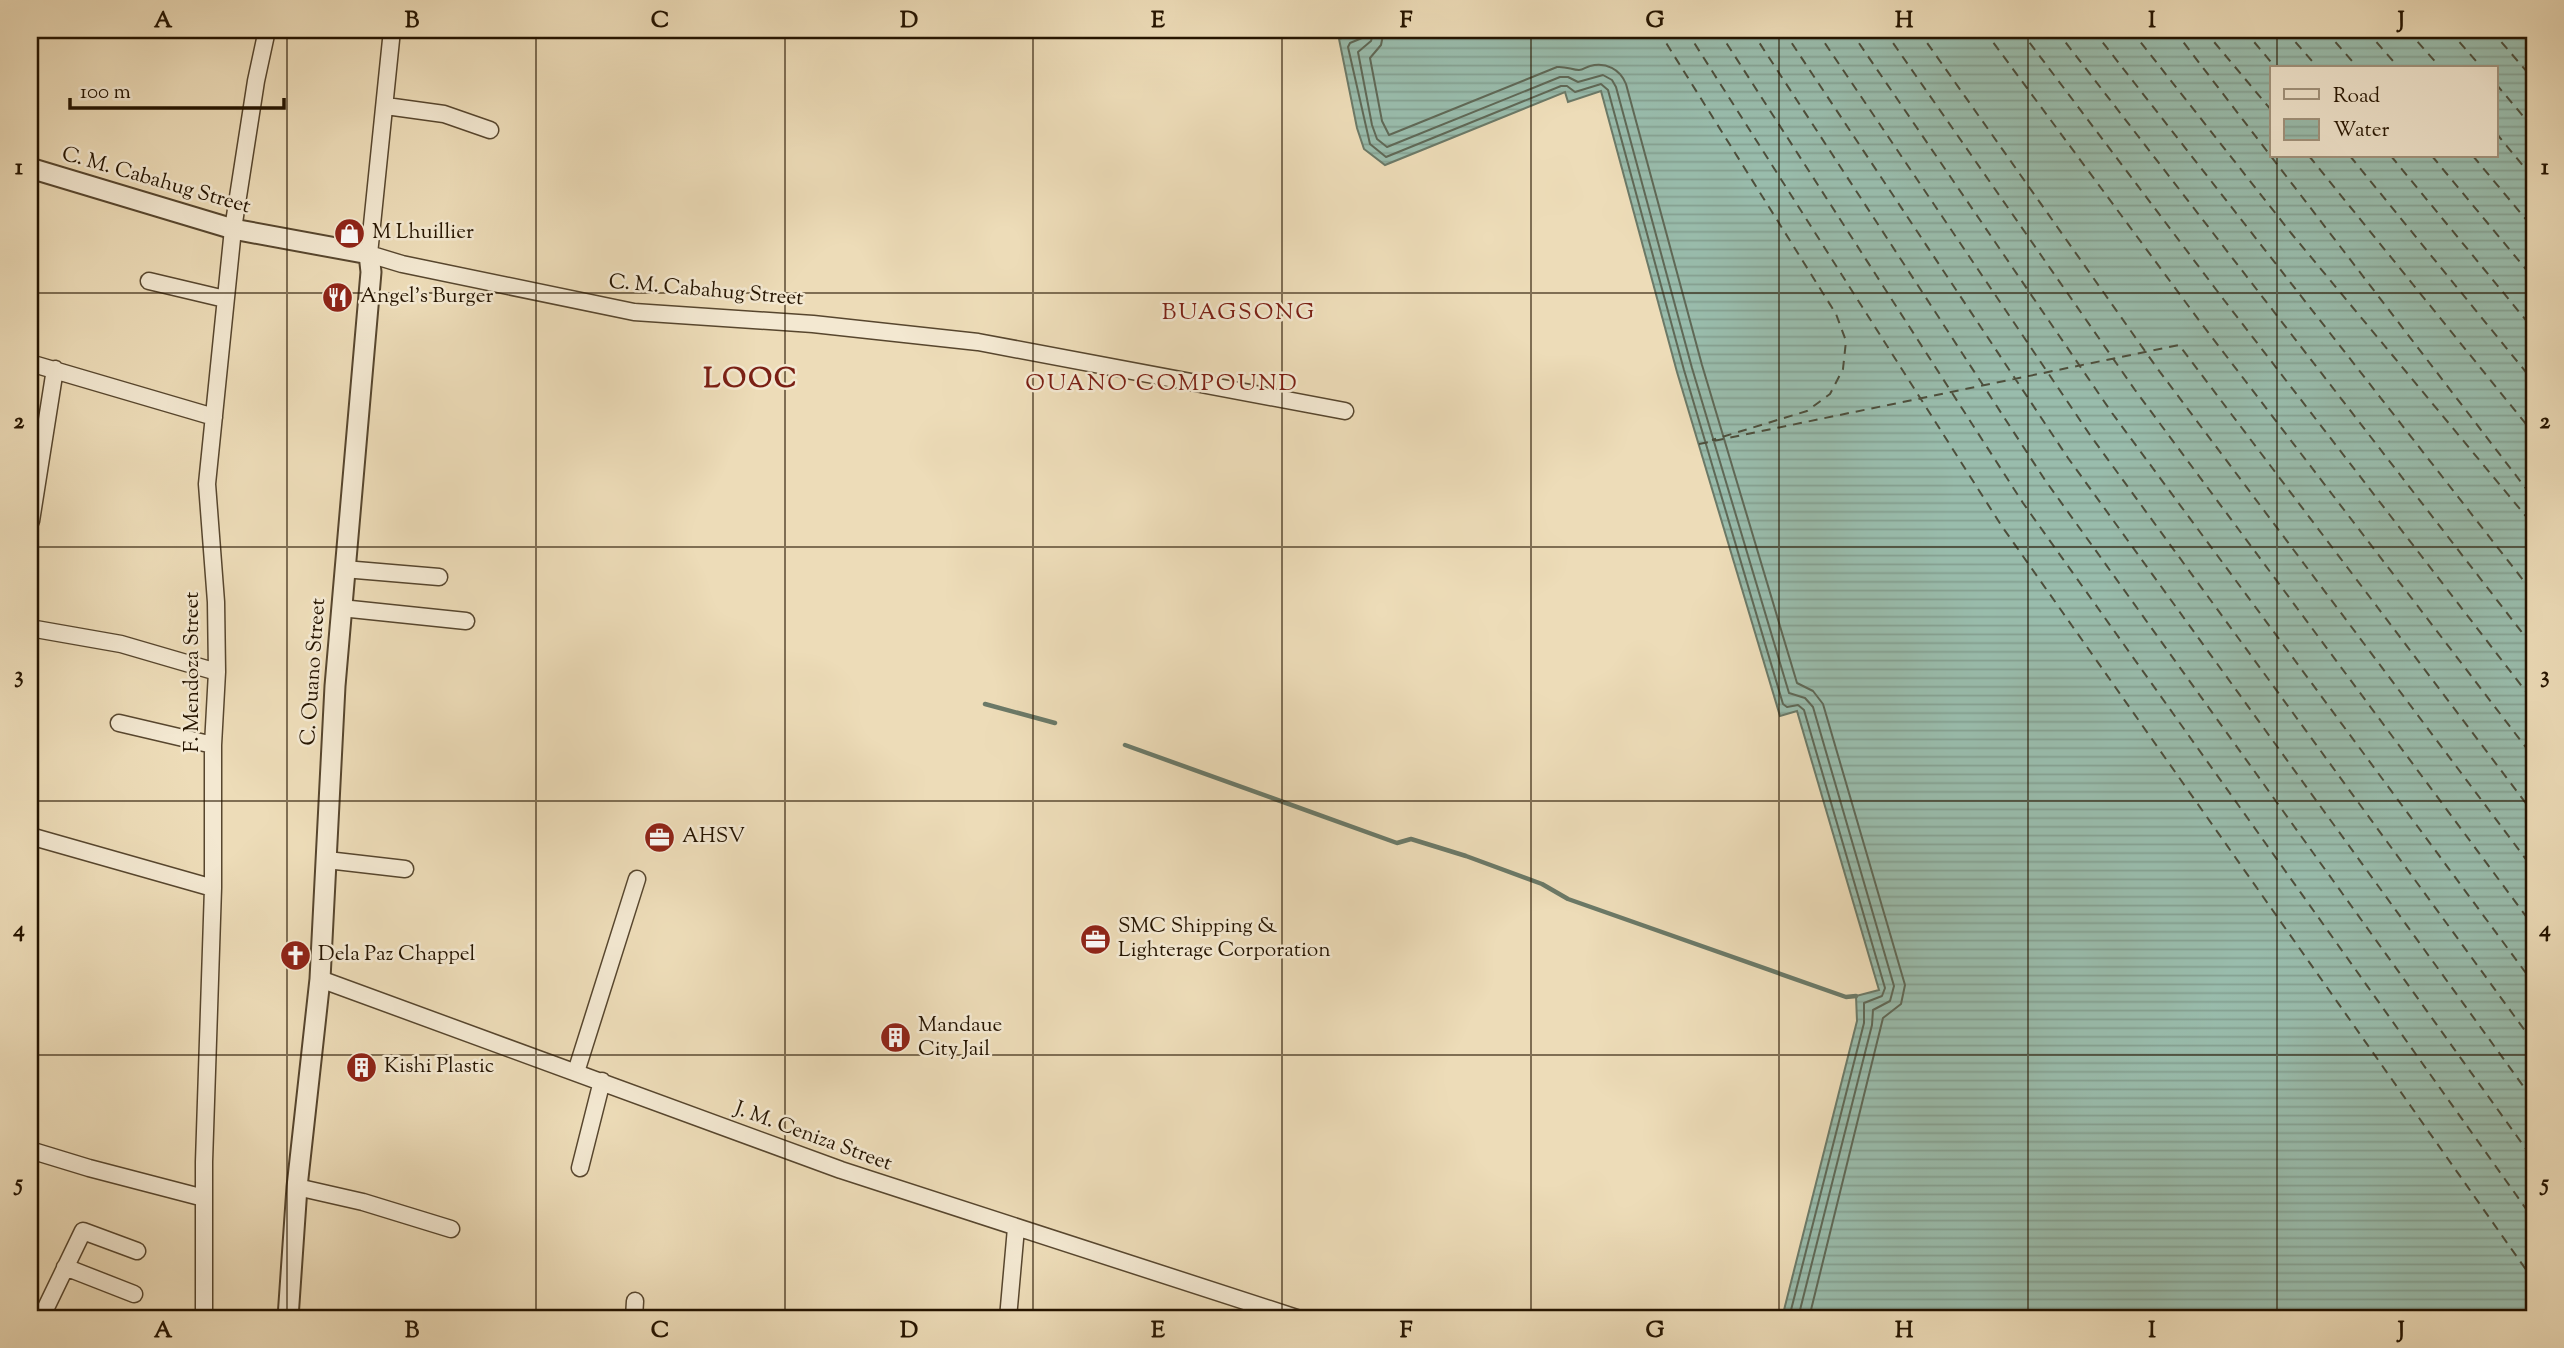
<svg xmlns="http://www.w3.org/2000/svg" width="2564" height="1348" font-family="'Sorts Mill Goudy',serif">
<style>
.water{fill:url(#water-rules);stroke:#6b7967;stroke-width:2;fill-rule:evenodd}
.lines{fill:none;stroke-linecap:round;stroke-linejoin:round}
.shore{stroke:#5f6856;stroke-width:2}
.stream{stroke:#6b7967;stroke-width:4.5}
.ferry{stroke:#4e4f3c;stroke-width:2;stroke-dasharray:9 7;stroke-linecap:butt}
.minor-casing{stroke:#57462e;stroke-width:19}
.tertiary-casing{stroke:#57462e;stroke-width:23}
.minor{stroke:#f3e8d1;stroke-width:16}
.tertiary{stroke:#f3e8d1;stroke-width:19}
.grid{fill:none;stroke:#251400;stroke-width:2;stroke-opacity:0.55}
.labels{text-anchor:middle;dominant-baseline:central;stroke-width:5;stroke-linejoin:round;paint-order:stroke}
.street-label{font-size:21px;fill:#251400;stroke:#f3e8d1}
.poi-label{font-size:21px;fill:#251400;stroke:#f3e8d1;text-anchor:start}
.neighbourhood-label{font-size:23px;letter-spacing:2px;fill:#7a1f14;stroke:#f3e8d1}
.district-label{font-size:28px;font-weight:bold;letter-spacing:2px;fill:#7a1f14;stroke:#f3e8d1}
.neatline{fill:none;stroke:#251400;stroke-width:2.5}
.grid-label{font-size:23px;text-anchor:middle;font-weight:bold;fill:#251400}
</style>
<defs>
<pattern id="water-rules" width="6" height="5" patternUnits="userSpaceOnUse" patternTransform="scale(1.75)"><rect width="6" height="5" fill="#99bcac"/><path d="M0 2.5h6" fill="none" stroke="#84a192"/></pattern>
</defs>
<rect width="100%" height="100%" fill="#eddcb8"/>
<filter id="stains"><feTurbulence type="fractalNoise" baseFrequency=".00286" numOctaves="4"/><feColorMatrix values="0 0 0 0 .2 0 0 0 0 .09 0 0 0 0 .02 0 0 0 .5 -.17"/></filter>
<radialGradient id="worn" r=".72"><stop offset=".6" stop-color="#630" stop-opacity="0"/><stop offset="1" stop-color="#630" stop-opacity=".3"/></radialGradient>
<!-- water -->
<path class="water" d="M1366,30H2534V1318H1782L1857,1021L1856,996L1879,990L1797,711L1780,716L1677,372L1601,91L1568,102L1565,92L1385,165L1364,149L1357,128L1339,39ZM2272,68H2496V156H2272Z"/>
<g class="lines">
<!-- shore -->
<path class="shore" d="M1365,30L1362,38L1350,43L1348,47L1370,144L1386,157L1561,86H1567L1575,92L1601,84L1608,90L1684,370L1783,704L1787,707L1798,705L1804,710L1885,988L1882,996L1864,1003V1023L1789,1318
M1374,30L1371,41L1358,52L1372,125L1377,139L1387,147L1560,77H1568L1578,82L1603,75L1612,80L1616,87L1692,368L1789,693L1805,698L1813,707L1894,986L1890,1001L1873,1010L1872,1025L1798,1318
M1384,30L1381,45L1370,58L1382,121L1389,135L1557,67C1566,66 1572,70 1579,70C1583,70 1586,67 1590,66C1606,62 1620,69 1626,84L1702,365L1797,683L1813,691L1823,704L1905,985L1901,1004L1883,1018L1809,1318"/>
<!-- stream -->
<path class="stream" d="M985,704L1055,723
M1125,745L1397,843L1411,839L1466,856L1542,884L1568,899L1846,997L1856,996"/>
<!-- ferry -->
<path class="ferry" d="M1658,30L1836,314L1846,341L1843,369L1830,394L1807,411L1712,440
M1686,30L2001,525L2534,1281
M1718,30L2023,503L2534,1220
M1751,30L2045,480L2534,1160
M1783,30L2068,458L2534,1101
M1816,30L2090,435L2534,1043
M1850,30L2112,413L2534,984
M1884,30L2135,390L2534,927
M1918,30L2157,368L2534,870
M1984,30L2201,323L2534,758
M2020,30L2224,300L2534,702
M2056,30L2534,648
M2093,30L2534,594
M2131,30L2291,233L2534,526
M2174,30L2534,499
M2204,30L2272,111
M2244,30L2276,68
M2285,30L2318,68
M2325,30L2358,68
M2366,30L2399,68
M2407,30L2441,68
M2449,30L2482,68
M2491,30L2534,80
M2533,30L2534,31
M2496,84L2534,129
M2496,133L2534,179
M2309,156L2534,434
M2350,156L2534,382
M2391,156L2534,330
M2432,156L2534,279
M2473,156L2534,229
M1699,444L2179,345L2534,814"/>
<defs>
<path id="minor" d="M392,30L369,254L402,264L634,312L813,324L978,342L1345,411
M386,106L444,114L490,130
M149,281L225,299
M30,363L214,417
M31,521L55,369
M344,569L439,577
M341,608L466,621
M30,628L121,644L217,672
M119,723L213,745
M30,836L213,888
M327,860L405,869
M320,979L841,1170L1297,1318
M576,1072L637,879
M30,1150L89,1168L204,1198
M580,1168L602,1081
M297,1187L363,1202L451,1229
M65,1267L134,1294
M41,1318L83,1231L137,1251
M204,1318V1162L213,888V745L217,672L216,602L207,484L233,229L256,81L267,30
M634,1318L635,1301
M1008,1318L1016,1228"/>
<path id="tertiary" d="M30,168L233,229L369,254L371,272L335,686L320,979L297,1187L288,1318"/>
</defs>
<!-- minor casing -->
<use href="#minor" class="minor-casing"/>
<!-- tertiary casing -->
<use href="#tertiary" class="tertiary-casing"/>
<!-- minor -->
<use href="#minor" class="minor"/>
<!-- tertiary -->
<use href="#tertiary" class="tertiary"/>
</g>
<!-- grid -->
<path class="grid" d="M287,30V1318M536,30V1318M785,30V1318M1033,30V1318M1282,30V1318M1531,30V1318M1779,30V1318M2028,30V1318M2277,30V68M2277,156V1318M30,293H2534M30,547H2534M30,801H2534M30,1055H2534"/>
<!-- icons -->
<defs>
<symbol id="shop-disc" viewBox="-11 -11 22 22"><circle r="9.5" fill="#8f2418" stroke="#f3e8d1"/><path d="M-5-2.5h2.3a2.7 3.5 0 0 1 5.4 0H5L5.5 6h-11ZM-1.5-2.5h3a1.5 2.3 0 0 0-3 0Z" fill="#fff"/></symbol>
<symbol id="restaurant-disc" viewBox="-11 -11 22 22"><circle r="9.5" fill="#8f2418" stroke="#f3e8d1"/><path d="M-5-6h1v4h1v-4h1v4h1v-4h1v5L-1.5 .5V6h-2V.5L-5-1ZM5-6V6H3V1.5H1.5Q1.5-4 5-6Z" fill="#fff"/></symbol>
<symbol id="office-disc" viewBox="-11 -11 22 22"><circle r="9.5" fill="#8f2418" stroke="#f3e8d1"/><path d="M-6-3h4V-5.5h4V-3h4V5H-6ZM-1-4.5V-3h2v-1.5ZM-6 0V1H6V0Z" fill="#fff"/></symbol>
<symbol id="church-disc" viewBox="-11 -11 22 22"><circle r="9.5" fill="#8f2418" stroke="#f3e8d1"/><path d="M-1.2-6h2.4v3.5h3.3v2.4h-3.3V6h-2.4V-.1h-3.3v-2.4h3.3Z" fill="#fff"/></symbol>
<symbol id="building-disc" viewBox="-11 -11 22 22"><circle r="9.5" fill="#8f2418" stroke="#f3e8d1"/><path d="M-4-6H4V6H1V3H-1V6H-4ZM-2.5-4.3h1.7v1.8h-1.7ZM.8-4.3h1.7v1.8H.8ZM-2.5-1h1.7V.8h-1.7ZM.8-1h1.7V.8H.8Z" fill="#fff"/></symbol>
</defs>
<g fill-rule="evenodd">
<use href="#shop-disc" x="332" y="216" width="35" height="35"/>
<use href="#restaurant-disc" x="320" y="280" width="35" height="35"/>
<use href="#office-disc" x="642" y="820" width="35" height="35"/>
<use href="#office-disc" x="1078" y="922" width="35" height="35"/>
<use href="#church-disc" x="278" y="938" width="35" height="35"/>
<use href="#building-disc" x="878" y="1020" width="35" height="35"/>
<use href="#building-disc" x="344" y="1050" width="35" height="35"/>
</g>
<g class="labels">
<!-- street labels -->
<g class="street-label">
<text transform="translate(156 181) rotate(16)">C. M. Cabahug Street</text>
<text transform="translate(706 291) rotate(5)">C. M. Cabahug Street</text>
<text transform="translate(193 672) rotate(-90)">F. Mendoza Street</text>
<text transform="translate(314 672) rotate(-86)">C. Ouano Street</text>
<text transform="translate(813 1137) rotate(20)">J. M. Ceniza Street</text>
</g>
<!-- poi labels -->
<g class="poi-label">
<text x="372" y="233">M Lhuillier</text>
<text x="360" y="297">Angel's Burger</text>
<text x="682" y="837">AHSV</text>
<text x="1118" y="927">SMC Shipping &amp;<tspan x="1118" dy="24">Lighterage Corporation</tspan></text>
<text x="318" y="955">Dela Paz Chappel</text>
<text x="918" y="1026">Mandaue<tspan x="918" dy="24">City Jail</tspan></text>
<text x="384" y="1067">Kishi Plastic</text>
</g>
<!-- neighbourhood labels -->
<g class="neighbourhood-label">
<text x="1239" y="313">BUAGSONG</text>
<text x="1162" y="384">OUANO COMPOUND</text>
</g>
<!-- district labels -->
<g class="district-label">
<text x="751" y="380">LOOC</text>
</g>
</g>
<!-- margin -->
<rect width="2564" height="1348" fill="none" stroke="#eddcb8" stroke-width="77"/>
<!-- legend -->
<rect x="2270" y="66" width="228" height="91" fill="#f3e8d1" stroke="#a1937d" stroke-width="2"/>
<rect x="2284" y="89" width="35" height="10" fill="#f3e8d1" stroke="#a1937d" stroke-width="2"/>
<text x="2333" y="102" font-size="21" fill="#251400">Road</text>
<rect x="2284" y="119" width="35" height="21" fill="url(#water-rules)" stroke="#a1937d" stroke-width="2"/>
<text x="2333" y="136" font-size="21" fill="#251400">Water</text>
<!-- scale -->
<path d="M70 98v10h214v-10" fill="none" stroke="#251400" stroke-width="3.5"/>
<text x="80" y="98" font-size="21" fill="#251400" stroke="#f3e8d1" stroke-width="5" paint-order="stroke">100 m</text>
<rect x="38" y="38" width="2488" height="1272" class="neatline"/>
<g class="grid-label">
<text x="163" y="27">A</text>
<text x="412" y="27">B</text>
<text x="660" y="27">C</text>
<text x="909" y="27">D</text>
<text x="1158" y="27">E</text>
<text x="1406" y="27">F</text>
<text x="1655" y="27">G</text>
<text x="1904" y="27">H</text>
<text x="2152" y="27">I</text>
<text x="2401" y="27">J</text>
<text x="19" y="174">1</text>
<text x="2545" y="174">1</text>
<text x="19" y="428">2</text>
<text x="2545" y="428">2</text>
<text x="19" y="682">3</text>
<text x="2545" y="682">3</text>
<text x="19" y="936">4</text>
<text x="2545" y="936">4</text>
<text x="19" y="1190">5</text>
<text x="2545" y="1190">5</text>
<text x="163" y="1337">A</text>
<text x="412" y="1337">B</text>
<text x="660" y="1337">C</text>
<text x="909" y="1337">D</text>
<text x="1158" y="1337">E</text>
<text x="1406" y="1337">F</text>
<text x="1655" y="1337">G</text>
<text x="1904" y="1337">H</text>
<text x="2152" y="1337">I</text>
<text x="2401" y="1337">J</text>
</g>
<rect width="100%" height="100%" filter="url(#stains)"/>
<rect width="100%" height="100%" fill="url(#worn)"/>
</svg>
